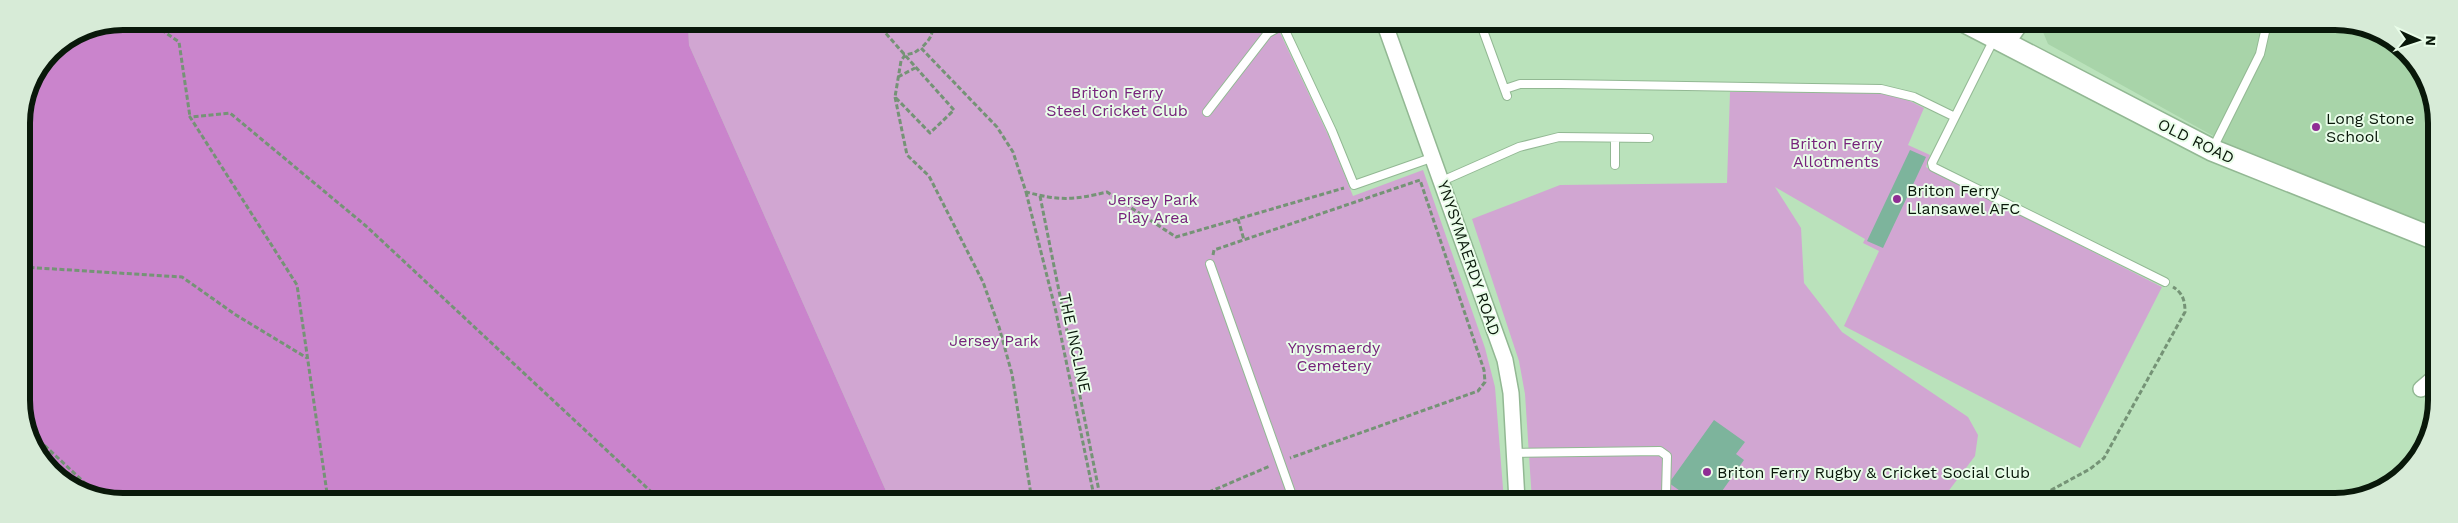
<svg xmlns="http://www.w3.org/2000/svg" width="2458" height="523" font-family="'Work Sans',sans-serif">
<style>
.built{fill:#a8d4a9}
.green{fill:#d1a6d2}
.forest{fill:#ca84cc}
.building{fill:#7db49c}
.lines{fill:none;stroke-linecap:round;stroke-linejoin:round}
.lane-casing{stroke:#92b893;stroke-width:10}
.street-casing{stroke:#92b893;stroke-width:18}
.secondary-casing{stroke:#92b893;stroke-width:24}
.path{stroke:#759376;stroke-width:3;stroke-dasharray:5 2.5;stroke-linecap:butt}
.lane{stroke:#fff;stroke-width:8}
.street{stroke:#fff;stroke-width:15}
.secondary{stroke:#fff;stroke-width:21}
.poi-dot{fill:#8f2d94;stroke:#e9fde9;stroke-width:2}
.labels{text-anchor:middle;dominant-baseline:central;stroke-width:4;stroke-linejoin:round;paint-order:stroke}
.park-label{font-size:16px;fill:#76227b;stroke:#e9fde9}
.poi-label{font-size:16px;fill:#09180a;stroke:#e9fde9;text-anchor:start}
.street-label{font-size:16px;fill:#09180a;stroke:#e9fde9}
.rim{fill:none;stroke:#09180a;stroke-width:6}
</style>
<rect width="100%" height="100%" fill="#bae2bb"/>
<!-- built -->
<path class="built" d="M2044,23H2355L2407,51L2435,103V229L2242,152L2048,44L2043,32Z"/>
<!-- green -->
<path class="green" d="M688,22H1275L1330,139L1353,196L1423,170L1485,348L1495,387L1504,501L890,500L689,45Z
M1730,92L1880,93L1910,101L1924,108L1908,145L1930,155L1926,167L2162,287L2080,448L1844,326L1879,251L1863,243L1865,239L1775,187L1801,228L1804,283L1842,332L1968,417L1978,435L1975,456L1941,501H1532L1525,394L1519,361L1472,219L1560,185L1727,183Z"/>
<!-- forest -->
<path class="forest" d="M123,21L688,22L689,45L890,500H103L51,472L23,420L21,116L32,78L51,51L84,29Z"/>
<!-- building -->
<path class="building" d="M1910,150L1926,157L1883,248L1867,241Z
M1714,420L1745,442L1736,454L1744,460L1715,501H1694L1669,483Z
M1616,491H1654V501H1616Z"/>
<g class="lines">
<defs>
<path id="lane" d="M1281,22L1332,131L1354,185L1434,157
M1480,22L1507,96
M1994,39L1932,163L1933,167L2165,282
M1505,89L1520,84H1561L1881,89L1914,97L1955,117
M1207,112L1268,33L1288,22
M1615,138V165
M2213,148L2260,54L2267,23
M1442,181L1519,147L1559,137L1649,138
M1210,264L1294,501
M1514,453L1660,451L1667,456L1666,494L1670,501"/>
<path id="street" d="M1384,22L1505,360L1511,393L1517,501
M2007,43L2021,23
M2421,389L2435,377"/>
<path id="secondary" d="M1967,23L2212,150L2435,239"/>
</defs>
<!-- lane casing -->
<use href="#lane" class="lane-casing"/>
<!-- street casing -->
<use href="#street" class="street-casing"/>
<!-- secondary casing -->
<use href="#secondary" class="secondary-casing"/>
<!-- path -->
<path class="path" d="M149,21L179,42L190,117
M876,22C902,52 928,81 954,110L930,133L895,97L901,61L905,55L914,53L921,48
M932,22C934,34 930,40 921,48L997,127L1013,152L1026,192C1060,201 1074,200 1107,192L1176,237L1344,188
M886,33V22
M898,77L915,68
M895,97L907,155L929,176L983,282L999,327L1012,374L1032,501
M1026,192L1056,312L1095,501
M1040,196L1101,501
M1238,219L1244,240
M1213,255L1214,250L1420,180L1484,370L1485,382L1478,391L1290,458
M22,267L182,277L236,315L307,358
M28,430L103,500
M328,500L297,285L190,117L230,113L366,226L660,500
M1188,501L1270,466
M2031,501L2090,469L2104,458L2185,312C2185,301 2183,293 2173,287"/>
<!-- lane -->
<use href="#lane" class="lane"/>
<!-- street -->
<use href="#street" class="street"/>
<!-- secondary -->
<use href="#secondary" class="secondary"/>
</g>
<!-- markers -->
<g class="poi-dot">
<circle cx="2316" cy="127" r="5"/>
<circle cx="1897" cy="199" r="5"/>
<circle cx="1707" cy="472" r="5"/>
</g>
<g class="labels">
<!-- park labels -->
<g class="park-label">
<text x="1117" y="92">Briton Ferry<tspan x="1117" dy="18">Steel Cricket Club</tspan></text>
<text x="1836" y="143">Briton Ferry<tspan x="1836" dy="18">Allotments</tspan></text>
<text x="1153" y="199">Jersey Park<tspan x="1153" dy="18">Play Area</tspan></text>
<text x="994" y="340">Jersey Park</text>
<text x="1334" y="347">Ynysmaerdy<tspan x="1334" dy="18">Cemetery</tspan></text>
</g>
<!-- poi labels -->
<g class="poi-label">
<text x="2326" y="118">Long Stone<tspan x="2326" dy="18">School</tspan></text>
<text x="1907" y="190">Briton Ferry<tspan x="1907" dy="18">Llansawel AFC</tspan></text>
<text x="1717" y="472">Briton Ferry Rugby &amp; Cricket Social Club</text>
</g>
<!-- street labels -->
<g class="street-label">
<text transform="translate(2196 141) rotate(26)">OLD ROAD</text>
<text transform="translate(1469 258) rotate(71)">YNYSYMAERDY ROAD</text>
<text transform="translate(1075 343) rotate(78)">THE INCLINE</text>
</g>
</g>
<!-- crop -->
<path d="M0 0H2458V523H0ZM123 30H2335A93 93 0 0 1 2428 123V400A93 93 0 0 1 2335 493H123A93 93 0 0 1 30 400V123A93 93 0 0 1 123 30Z" fill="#d7ebd7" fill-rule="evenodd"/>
<path class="rim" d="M123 30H2335A93 93 0 0 1 2428 123V400A93 93 0 0 1 2335 493H123A93 93 0 0 1 30 400V123A93 93 0 0 1 123 30Z"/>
<!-- north arrow -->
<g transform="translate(2418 40) rotate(93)" stroke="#e9fde9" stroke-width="4" paint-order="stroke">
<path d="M0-4L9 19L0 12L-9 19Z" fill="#09180a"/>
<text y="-8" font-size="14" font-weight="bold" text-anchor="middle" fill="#09180a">N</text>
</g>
</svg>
